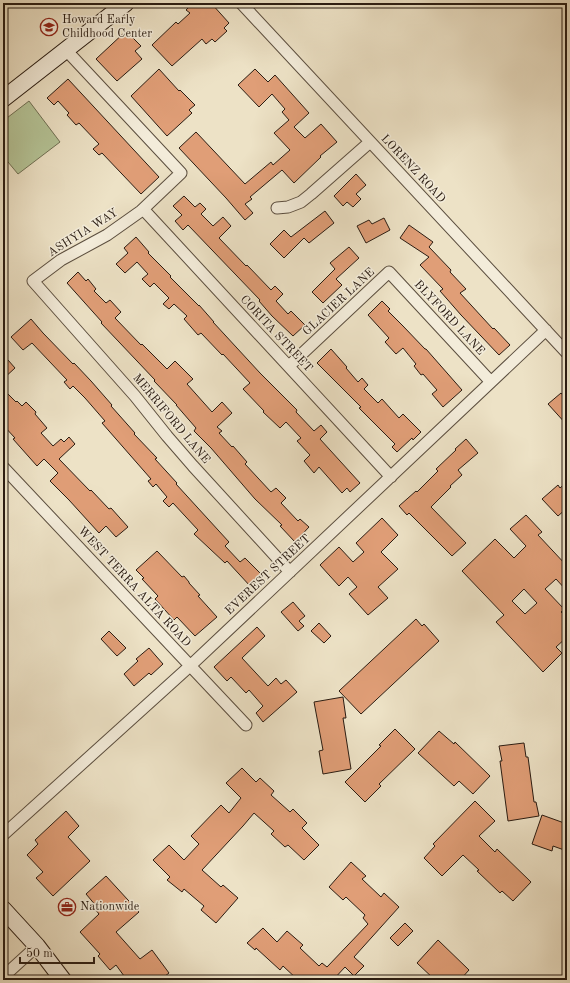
<svg xmlns="http://www.w3.org/2000/svg" width="570" height="983" font-family="'Old Standard TT',serif">
<style>
.green{fill:#b5c497;stroke:#707054}
.building{fill:#e09e77;stroke:#2a1c12;fill-rule:evenodd}
.lines{fill:none;stroke-linecap:round;stroke-linejoin:round}
.street-casing{stroke:#5b4e3f;stroke-width:13}
.secondary-casing{stroke:#2a1c12;stroke-width:18}
.street{stroke:#f3ecda;stroke-width:11}
.secondary{stroke:#f3ecda;stroke-width:16}
.labels{text-anchor:middle;dominant-baseline:central;stroke-width:3;stroke-linejoin:round;paint-order:stroke}
.poi-label{font-size:12px;fill:#2a1c12;stroke:#f3ecda;text-anchor:start}
.street-label{font-size:12px;fill:#2a1c12;stroke:#f3ecda}
</style>
<rect width="100%" height="100%" fill="#ede2c6"/>
<filter id="stains"><feTurbulence type="fractalNoise" baseFrequency=".005" numOctaves="4"/><feColorMatrix values="0 0 0 0 .2 0 0 0 0 .09 0 0 0 0 .02 0 0 0 .5 -.17"/></filter>
<radialGradient id="worn" r=".72"><stop offset=".6" stop-color="#630" stop-opacity="0"/><stop offset="1" stop-color="#630" stop-opacity=".3"/></radialGradient>
<!-- green -->
<path class="green" d="M29,101L60,142L18,174L3,156V121Z"/>
<!-- building -->
<path class="building" d="M193,3H194L198,6L201,3H211L229,23L224,28L227,31L215,42L212,39L206,44L202,39L172,66L152,45L176,22L178,24L190,13L186,10Z
M126,31L141,46L135,51L142,59L117,81L96,59Z
M159,69L179,91L180,90L195,105L189,110L192,113L167,136L131,96Z
M255,69L268,82L275,75L309,113L294,127L305,138L321,124L337,142L320,156L321,157L294,183L282,170L250,197L252,199L245,204L253,213L245,220L226,198L179,148L196,132L245,184L271,162L273,165L290,150L274,133L289,120L282,112L285,109L272,94L259,107L238,85Z
M68,79L159,177L141,194L102,153L99,155L93,149L99,144L79,123L76,125L67,115L69,113L58,101L54,105L47,98Z
M356,174L366,185L356,194L361,199L353,207L347,202L343,206L334,196Z
M184,196L195,207L200,203L206,209L201,214L213,226L223,217L231,226L219,238L246,266L247,265L271,290L275,286L283,294L276,301L288,314L291,311L305,325L293,336L272,316L259,301L260,300L188,225L183,230L175,221L182,215L173,206Z
M325,211L334,223L309,243L304,238L284,258L270,244L284,230L291,237Z
M384,218L390,230L366,243L357,226L369,220L372,224Z
M409,225L433,242L429,247L451,270L450,272L466,289L460,293L493,329L494,328L510,345L499,355L461,315L440,291L443,289L420,265L429,257L400,238Z
M136,237L149,252L148,253L171,276L170,277L199,306V305L214,322H213L260,373L297,410L296,412L314,431L321,425L327,432L320,439L360,483L350,492L347,488L342,493L319,467L314,473L304,461L310,455L297,441L301,438L286,422L280,428L263,412L264,411L243,389L250,383L223,354L222,355L201,333L198,335L184,319L187,316L174,304L169,309L163,304L169,298L154,283L150,287L142,279L148,274L137,262L125,273L116,264L128,253L124,248Z
M349,247L359,258L336,279L342,285L323,303L312,292L335,269L330,263Z
M78,272L86,281L88,279L96,289L94,291L106,303L110,300L121,312L115,318L141,345L142,344L167,369L175,361L193,379L187,384L212,412L222,402L232,413L217,427L222,431L219,433L232,447L233,446L247,462L245,464L271,492L276,488L286,498L281,503L298,521L300,519L309,527L295,542L280,526L282,525L255,499L211,448L194,431L196,428L176,405H177L154,381L155,380L101,323L102,322L67,283Z
M382,301L390,309L388,311L403,326L425,349H426L462,390L443,407L432,394L437,390L423,374L421,375L414,366L416,364L403,348L396,354L385,342L389,338L368,315Z
M31,319L43,333L73,364L74,363L91,381L112,405L111,406L135,433L134,434L157,458L155,459L177,483L176,484L229,542L225,546L240,562L245,558L263,576L251,587L227,561L225,563L194,534L198,530L173,503L169,507L163,501L167,497L156,484L153,487L148,481L151,479L102,423L105,421L85,398L73,386L70,389L64,382L67,380L32,343L23,350L11,337Z
M331,349L347,367L346,368L358,382L362,378L368,385L364,389L378,403L382,399L399,418L403,414L421,432L413,440L412,438L397,452L392,447L395,444L359,408L361,407L317,363Z
M8,360L15,368L3,379V365Z
M3,389L16,402L17,401L22,406L26,402L36,412L35,414L47,428L41,433L53,446L61,439L64,442L69,437L75,444L59,459L90,491L91,490L109,509L111,508L128,527L116,537L106,526L99,533L69,500L50,481L58,473L44,459L37,466L13,439L15,438L3,425Z
M561,393L567,400V425L548,404Z
M466,439L478,453L458,470L462,475L450,486L451,487L431,507L466,543L452,556L409,513L407,515L399,506L416,491L417,492L438,471L436,469L456,450L455,449Z
M567,482V508L558,516L542,499L558,485L560,488Z
M526,515L542,532L538,535L567,566V591L556,579L545,589L564,609L561,612L567,618V637L556,647L562,653L543,672L496,622L504,615L462,571L495,539L514,558L526,546L510,529ZM524,589L537,603L525,614L512,601Z
M382,518L398,535L381,552L398,569L378,587L388,598L368,615L349,594L357,587L348,577L339,586L320,565L339,547L353,562L364,552L356,543Z
M157,551L182,577L184,576L189,582V583L200,595L198,596L217,617L195,636L177,617L174,620L155,599L158,596L142,579L144,578L136,570Z
M293,602L305,616L299,621L304,626L298,631L281,612Z
M416,619L422,626L424,624L439,641L361,714L339,691Z
M319,623L331,636L324,643L311,631Z
M257,627L265,636L242,658L268,686L276,678L281,684L286,680L297,692L263,722L256,713L263,706L249,690L246,693L231,677L227,681L214,667Z
M109,631L126,648L117,656L101,639Z
M149,648L163,664L151,675L149,673L134,686L124,674L138,661L136,659Z
M343,697L346,718H343L351,769L323,774L319,751L323,750L314,702Z
M395,729L415,749L379,784L381,786L365,802L345,782L381,746L379,745Z
M439,731L454,744L455,742L490,776L473,794L459,781L454,786L418,753Z
M524,743L526,757H528L534,802H536L539,816L508,821L500,761H502L499,746Z
M242,768L256,782L260,778L274,791L271,795L290,812L293,809L307,823L302,828L319,845L304,860L288,845L285,847L271,834L274,831L254,813L243,826L202,870L221,887L223,885L238,898L216,923L201,910L204,906L184,889L182,892L167,880L170,877L153,860L169,845L184,860L199,844L191,836L221,805L229,813L241,798L226,783Z
M475,801L495,821L479,836L495,852L497,849L531,882L513,901L502,891L500,893L477,871L479,870L463,855L442,876L424,858L435,846L433,844Z
M66,811L79,826L68,837L90,861L53,896L36,878L43,872L27,855L38,844L35,840Z
M542,815L567,824V851L553,846L552,851L532,844Z
M351,862L366,876L362,879L381,897L384,893L399,907L354,957L364,966L354,976L345,967L333,980H298L283,966L280,970L256,948L255,950L247,943L263,928L277,942L287,931L303,945L300,948L319,966L322,963L327,967L368,924L363,918L365,915L346,897L343,900L329,887Z
M106,876L139,912L116,932L140,959L152,950L169,973L160,980H127L116,965L110,970L98,956L100,954L80,932L99,914L95,909L97,907L86,894Z
M405,923L413,931L398,946L390,938Z
M438,940L469,970L460,980H435L417,963Z"/>
<g class="lines">
<defs>
<path id="street" d="M241,3L567,353
M66,50L181,173L141,211L107,235L61,260L33,281L135,396L167,436L193,466L290,572
M277,208L288,207L301,202L311,194L370,142
M143,209L391,477
M289,366L389,272L491,382
M3,467L246,725
M3,835L190,666L546,330
M3,977L37,946"/>
<path id="secondary" d="M3,99L126,3
M3,909L37,946L63,980"/>
</defs>
<!-- street casing -->
<use href="#street" class="street-casing"/>
<!-- secondary casing -->
<use href="#secondary" class="secondary-casing"/>
<!-- street -->
<use href="#street" class="street"/>
<!-- secondary -->
<use href="#secondary" class="secondary"/>
</g>
<!-- icons -->
<defs>
<symbol id="school-ring" viewBox="-11 -11 22 22"><circle r="9.5" fill="#f3ecda" stroke="#8f2418" stroke-width="1.5"/><path d="M0-5L7-2L0 1L-7-2ZM-4 1L0 2.5L4 1V4Q0 6-4 4Z" fill="#8f2418"/></symbol>
<symbol id="office-ring" viewBox="-11 -11 22 22"><circle r="9.5" fill="#f3ecda" stroke="#8f2418" stroke-width="1.5"/><path d="M-6-3h4V-5.5h4V-3h4V5H-6ZM-1-4.5V-3h2v-1.5ZM-6 0V1H6V0Z" fill="#8f2418"/></symbol>
</defs>
<g fill-rule="evenodd">
<use href="#school-ring" x="39" y="17" width="20" height="20"/>
<use href="#office-ring" x="57" y="897" width="20" height="20"/>
</g>
<g class="labels">
<!-- poi labels -->
<g class="poi-label">
<text x="62" y="20">Howard Early<tspan x="62" dy="14">Childhood Center</tspan></text>
<text x="80" y="907">Nationwide</text>
</g>
<!-- street labels -->
<g class="street-label">
<text transform="translate(413 169) rotate(47)">LORENZ ROAD</text>
<text transform="translate(83 233) rotate(-32)">ASHYIA WAY</text>
<text transform="translate(339 302) rotate(-43)">GLACIER LANE</text>
<text transform="translate(449 318) rotate(47)">BLYFORD LANE</text>
<text transform="translate(276 334) rotate(47)">CORITA STREET</text>
<text transform="translate(171 419) rotate(50)">MERRIFORD LANE</text>
<text transform="translate(268 575) rotate(-43)">EVEREST STREET</text>
<text transform="translate(134 587) rotate(47)">WEST TERRA ALTA ROAD</text>
</g>
</g>
<!-- margin -->
<rect width="570" height="983" fill="none" stroke="#ede2c6" stroke-width="16"/>
<rect x="4" y="4" width="562" height="975" fill="none" stroke="#2a1c12" stroke-width="2"/>
<rect x="8" y="8" width="554" height="967" fill="none" stroke="#2a1c12"/>
<!-- scale -->
<path d="M20 957v6h74v-6" fill="none" stroke="#2a1c12" stroke-width="2"/>
<text x="26" y="957" font-size="12" fill="#2a1c12" stroke="#f3ecda" stroke-width="3" paint-order="stroke">50 m</text>
<rect width="100%" height="100%" filter="url(#stains)"/>
<rect width="100%" height="100%" fill="url(#worn)"/>
</svg>
